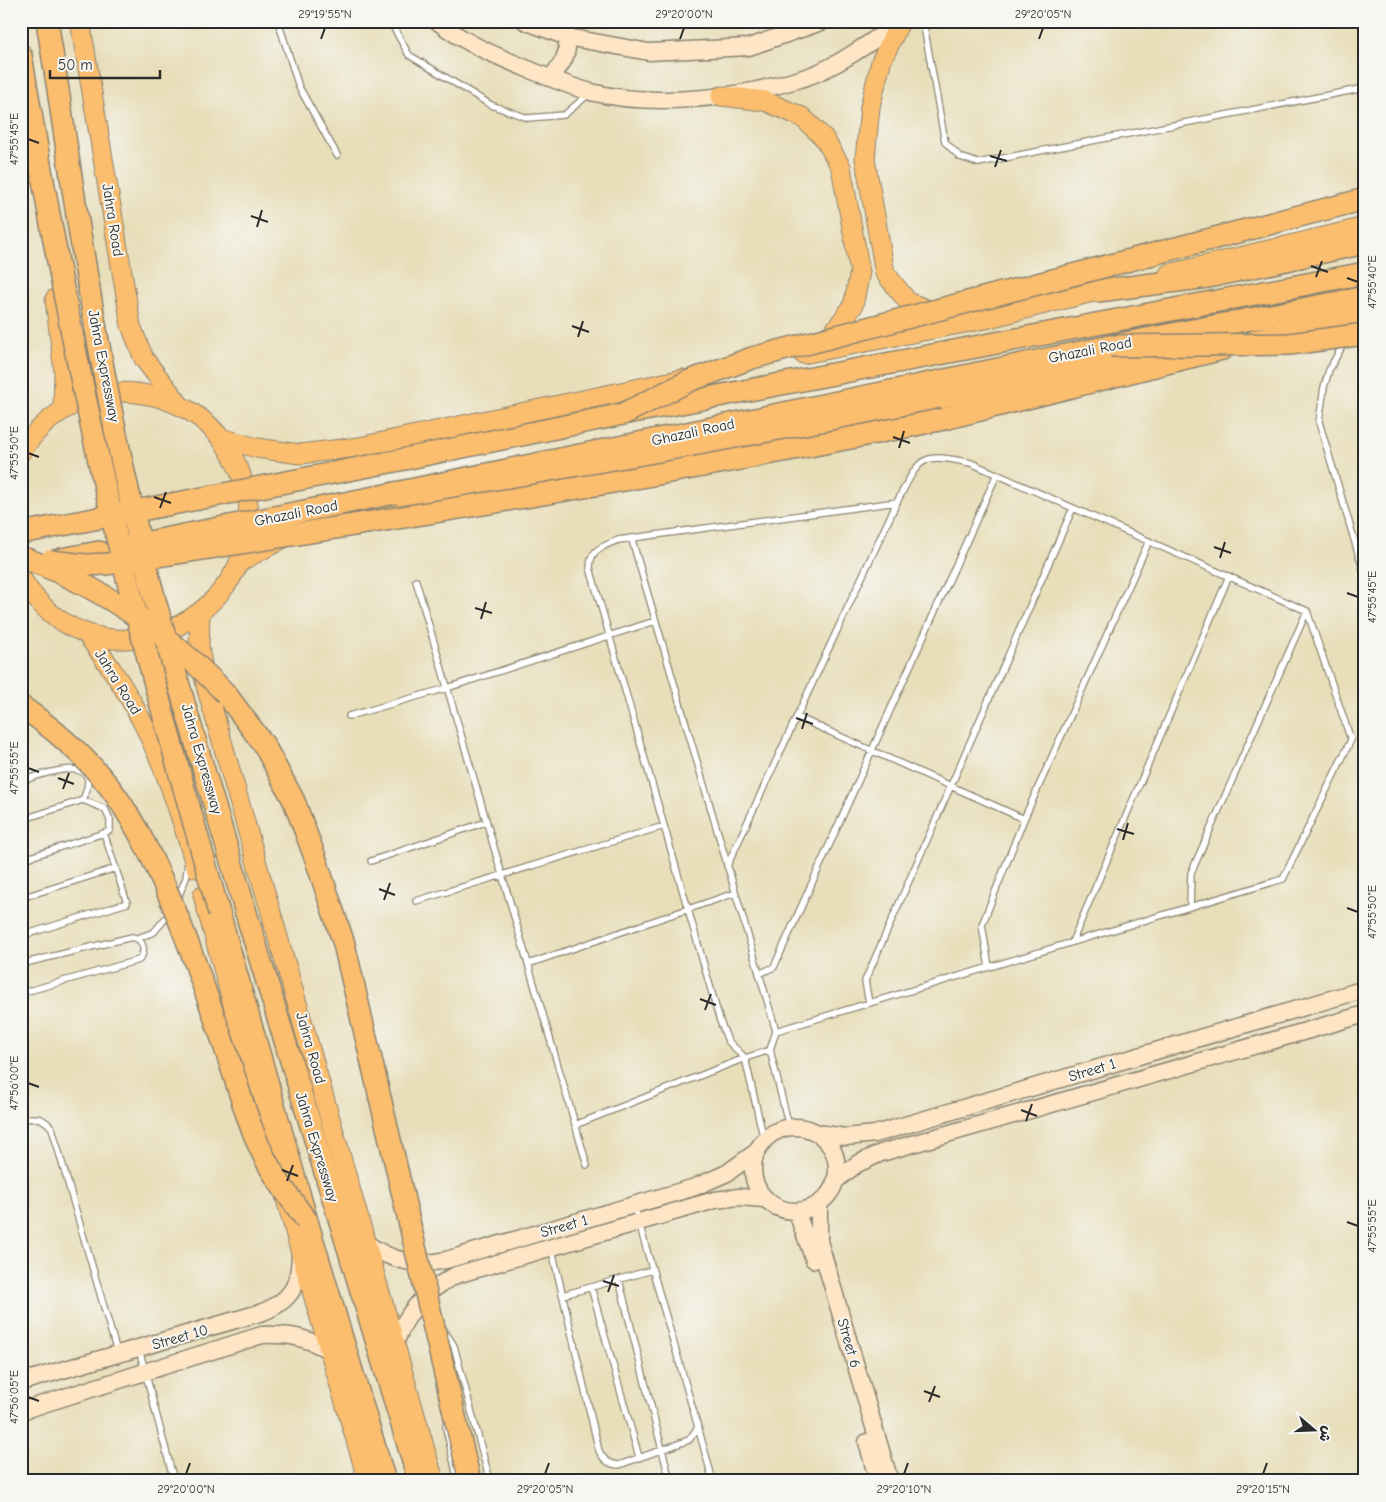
<svg xmlns="http://www.w3.org/2000/svg" width="1386" height="1502" font-family="'Comic Neue','Playpen Sans Arabic',sans-serif">
<style>
.lines{fill:none;stroke-linecap:round;stroke-linejoin:round}
.lane-casing{stroke:#8a8472;stroke-width:8}
.secondary-casing{stroke:#8a8472;stroke-width:19}
.primary-casing{stroke:#8a8472;stroke-width:21}
.highway-casing{stroke:#8a8472;stroke-width:24}
.lane{stroke:#fff;stroke-width:5.5}
.secondary{stroke:#fde5c5;stroke-width:16}
.primary{stroke:#fbbd6e;stroke-width:19}
.highway{stroke:#fbbd6e;stroke-width:21}
.highway-bridge-casing{stroke:#8a8472;stroke-width:24;stroke-linecap:butt}
.highway-bridge{stroke:#fbbd6e;stroke-width:21}
.ticks{fill:none;stroke:#2b2b2b;stroke-width:2}
.labels{text-anchor:middle;dominant-baseline:central;stroke-width:4;stroke-linejoin:round;paint-order:stroke}
.street-label{font-size:15px;fill:#2b2b2b;stroke:#f6f6f2}
.neatline{fill:none;stroke:#2b2b2b;stroke-width:2}
.ticks-label{font-size:12px;text-anchor:middle;fill:#2b2b2b}
</style>
<rect width="100%" height="100%" fill="#f6f6f2"/>
<filter id="ink" filterUnits="userSpaceOnUse"><feTurbulence type="fractalNoise" baseFrequency=".02" numOctaves="2"/><feDisplacementMap in="SourceGraphic" scale="10" xChannelSelector="R" yChannelSelector="G"/><feConvolveMatrix kernelMatrix="1 2 1 2 8 2 1 2 1" color-interpolation-filters="sRGB"/></filter>
<filter id="wash" filterUnits="userSpaceOnUse"><feTurbulence type="fractalNoise" baseFrequency=".0096" numOctaves="4" result="noise"/><feDisplacementMap in="SourceGraphic" scale="20" xChannelSelector="R" yChannelSelector="G"/><feGaussianBlur stdDeviation="1.12" result="paint"/><feColorMatrix in="noise" values="0 0 0 0 0 0 0 0 0 0 0 0 0 0 0 0 0 1.4 0 .05"/><feComposite in="paint" operator="in"/></filter>
<g filter="url(#wash)">
<rect width="100%" height="100%" fill="#e8deb9"/>
</g>
<g filter="url(#ink)">
<g class="lines">
<defs>
<path id="lane" d="M278,21L299,87L337,155
M390,21L409,55L491,105L528,118L564,115L589,94
M923,21L945,142L960,157L978,163L1365,88
M1344,343L1329,370L1324,387L1319,422L1365,576
M632,540L776,1031L770,1050L789,1127
M416,581L587,1165
M349,716L447,688L655,621
M797,717L1024,819
M21,781C34,777 86,757 88,781C88,787 85,795 83,800
M21,820L83,800L105,809L110,820V830L104,833L21,860
M371,861L486,822
M727,866L897,502C920,457 920,452 971,463L1307,611L1351,740L1283,879L776,1031
M21,898L116,868
M177,900L186,878L188,863
M416,901L664,826
M1190,907L1191,873L1307,611
M21,936L127,903L104,833
M138,938L154,932L170,913
M1072,942L1229,576
M21,964L132,937C143,939 147,950 139,960L21,993
M528,964L735,893
M989,967L982,925L1024,819L1149,541
M759,974L774,967L997,474
M869,1003L865,981L1073,508
M21,1120C35,1116 43,1117 52,1128L117,1352
M575,1125L745,1058L770,1050
M764,1140L745,1058L728,1041L720,1021L590,568C590,549 602,547 618,540L897,502
M552,1250L599,1451C604,1460 608,1464 619,1465L689,1440L698,1427L634,1206
M619,1280L670,1481
M591,1287L639,1457
M563,1295L652,1270
M442,1327L454,1346L490,1481
M139,1349L174,1481
M447,1417L446,1428L458,1481
M698,1427L713,1481"/>
<path id="secondary" d="M437,21C463,42 492,54 523,67C545,76 568,86 591,92C653,108 736,98 797,80C837,69 868,42 902,22
M525,21L567,37L649,52L749,47L824,21
M550,78C562,65 569,55 567,37
M753 1169a42 42 0 1 1 84 0a42 42 0 1 1-84 0Z
M817,1133L846,1137L875,1134L1365,989
M835,1181L857,1164L881,1153L1365,1014
M819,1204V1241L890,1481
M797,1213L814,1260
M366,1243C391,1261 416,1267 446,1260L695,1187L727,1173L756,1152
M395,1344C406,1312 425,1291 456,1275L715,1200L739,1197L764,1199
M21,1382L263,1312C292,1300 299,1285 300,1255
M21,1411L262,1335C290,1334 306,1337 330,1351
M867,1442L878,1481"/>
<path id="primary" d="M80,21L131,326L144,359L179,404
M899,24L881,62L870,107L865,159L885,273L908,302L939,314
M721,96L765,101L802,117L824,138L841,167L860,272L853,306L833,333L820,340
M1169,274L1365,227
M55,299L64,372L63,410
M1334,320L1365,314
M803,354L985,319L1113,287
M221,438L257,448L300,454L359,447L683,379
M21,452C46,413 90,388 136,393C173,397 207,416 227,447C316,587 109,721 21,578
M370,513L1165,354
M239,562L282,539
M200,614L199,648L206,686L434,1481
M86,633C104,658 122,683 136,710C163,759 181,815 196,868
M203,895L300,1250L368,1481"/>
<path id="highway" d="M47,21L59,96
M21,55L29,102
M1098,291L1208,277L1365,243
M1254,341L1349,317
M944,419L1222,349
M385,463L623,414L1365,273
M395,493L1110,346L1365,297
M61,559L99,552
M226,694L264,745L294,801L315,857
M219,913L307,1221L385,1481
M246,913L419,1481"/>
</defs>
<!-- lane casing -->
<use href="#lane" class="lane-casing"/>
<!-- secondary casing -->
<use href="#secondary" class="secondary-casing"/>
<!-- primary casing -->
<use href="#primary" class="primary-casing"/>
<!-- highway casing -->
<use href="#highway" class="highway-casing"/>
<!-- lane -->
<use href="#lane" class="lane"/>
<!-- secondary -->
<use href="#secondary" class="secondary"/>
<!-- primary -->
<use href="#primary" class="primary"/>
<!-- highway -->
<use href="#highway" class="highway"/>
<defs>
<path id="highway-bridge" d="M59,96C83,260 109,425 151,585C180,695 215,804 246,913
M29,102C57,262 87,421 127,578C155,690 188,801 219,913
M1110,346L1290,344L1365,334
M623,414L689,381L752,358L1365,199
M21,533L385,463
M129,546L395,493
M21,557C100,585 169,634 226,694
M50,561L85,565L107,564C387,520 667,477 944,419
M21,706C54,729 83,754 108,785C160,852 197,967 225,1048C238,1085 248,1127 267,1162C278,1183 293,1202 307,1221
M315,857L344,944L470,1481"/>
</defs>
<!-- highway-bridge casing -->
<use href="#highway-bridge" class="highway-bridge-casing"/>
<!-- highway-bridge -->
<use href="#highway-bridge" class="highway-bridge"/>
</g>
</g>
<!-- ticks -->
<path class="ticks" d="M321,39L325,28M680,39L684,28M1039,39L1043,28M28,139L39,143M990,156L1007,161M995,167L1001,150M251,216L268,222M257,227L262,210M1311,266L1328,272M1316,277L1322,261M1347,278L1358,282M572,326L589,332M578,337L583,321M893,437L910,443M899,448L904,431M28,453L39,457M154,497L171,503M160,508L166,492M1214,547L1231,553M1220,558L1225,542M1347,593L1358,597M475,608L492,613M481,619L486,602M796,718L813,724M802,729L807,713M28,768L39,772M58,778L74,784M63,789L69,773M1117,829L1134,834M1123,840L1128,823M379,889L395,895M384,900L390,883M1347,908L1358,912M700,999L716,1005M705,1010L711,994M28,1083L39,1087M1021,1110L1037,1116M1026,1121L1032,1104M282,1170L298,1176M287,1181L293,1165M1347,1222L1358,1226M603,1281L619,1286M608,1292L614,1275M924,1391L940,1397M28,1397L39,1401M929,1402L935,1386M186,1474L190,1463M545,1474L549,1463M904,1474L908,1463M1263,1474L1267,1463"/>
<g class="labels">
<!-- street labels -->
<g class="street-label">
<text transform="translate(113 220) rotate(81)">Jahra Road</text>
<text transform="translate(1090 350) rotate(-11)">Ghazali Road</text>
<text transform="translate(104 366) rotate(79)">Jahra Expressway</text>
<text transform="translate(693 432) rotate(-12)">Ghazali Road</text>
<text transform="translate(296 513) rotate(-11)">Ghazali Road</text>
<text transform="translate(118 682) rotate(58)">Jahra Road</text>
<text transform="translate(202 759) rotate(74)">Jahra Expressway</text>
<text transform="translate(311 1048) rotate(74)">Jahra Road</text>
<text transform="translate(1092 1070) rotate(-17)">Street 1</text>
<text transform="translate(317 1147) rotate(73)">Jahra Expressway</text>
<text transform="translate(564 1226) rotate(-16)">Street 1</text>
<text transform="translate(180 1337) rotate(-16)">Street 10</text>
<text transform="translate(849 1343) rotate(74)">Street 6</text>
</g>
</g>
<!-- margin -->
<rect width="1386" height="1502" fill="none" stroke="#f6f6f2" stroke-width="55"/>
<!-- north arrow -->
<g transform="translate(1314 1430) rotate(109)" stroke="#f6f6f2" stroke-width="4" paint-order="stroke">
<path d="M0-4L9 19L0 12L-9 19Z" fill="#2b2b2b"/>
<text y="-8" font-size="14" font-weight="bold" text-anchor="middle" fill="#2b2b2b">ش</text>
</g>
<!-- scale -->
<path d="M50 70v8h110v-8" fill="none" stroke="#2b2b2b" stroke-width="2.5"/>
<text x="58" y="70" font-size="15" fill="#2b2b2b" stroke="#f6f6f2" stroke-width="4" paint-order="stroke">50 m</text>
<rect x="28" y="28" width="1330" height="1446" class="neatline"/>
<g class="ticks-label">
<text x="325" y="18">29°19'55"N</text>
<text x="684" y="18">29°20'00"N</text>
<text x="1043" y="18">29°20'05"N</text>
<text transform="translate(14 139) rotate(-90)" y="4">47°55'45"E</text>
<text transform="translate(1372 282) rotate(-90)" y="4">47°55'40"E</text>
<text transform="translate(14 453) rotate(-90)" y="4">47°55'50"E</text>
<text transform="translate(1372 597) rotate(-90)" y="4">47°55'45"E</text>
<text transform="translate(14 768) rotate(-90)" y="4">47°55'55"E</text>
<text transform="translate(1372 912) rotate(-90)" y="4">47°55'50"E</text>
<text transform="translate(14 1083) rotate(-90)" y="4">47°56'00"E</text>
<text transform="translate(1372 1226) rotate(-90)" y="4">47°55'55"E</text>
<text transform="translate(14 1397) rotate(-90)" y="4">47°56'05"E</text>
<text x="186" y="1493">29°20'00"N</text>
<text x="545" y="1493">29°20'05"N</text>
<text x="904" y="1493">29°20'10"N</text>
<text x="1263" y="1493">29°20'15"N</text>
</g>
</svg>
